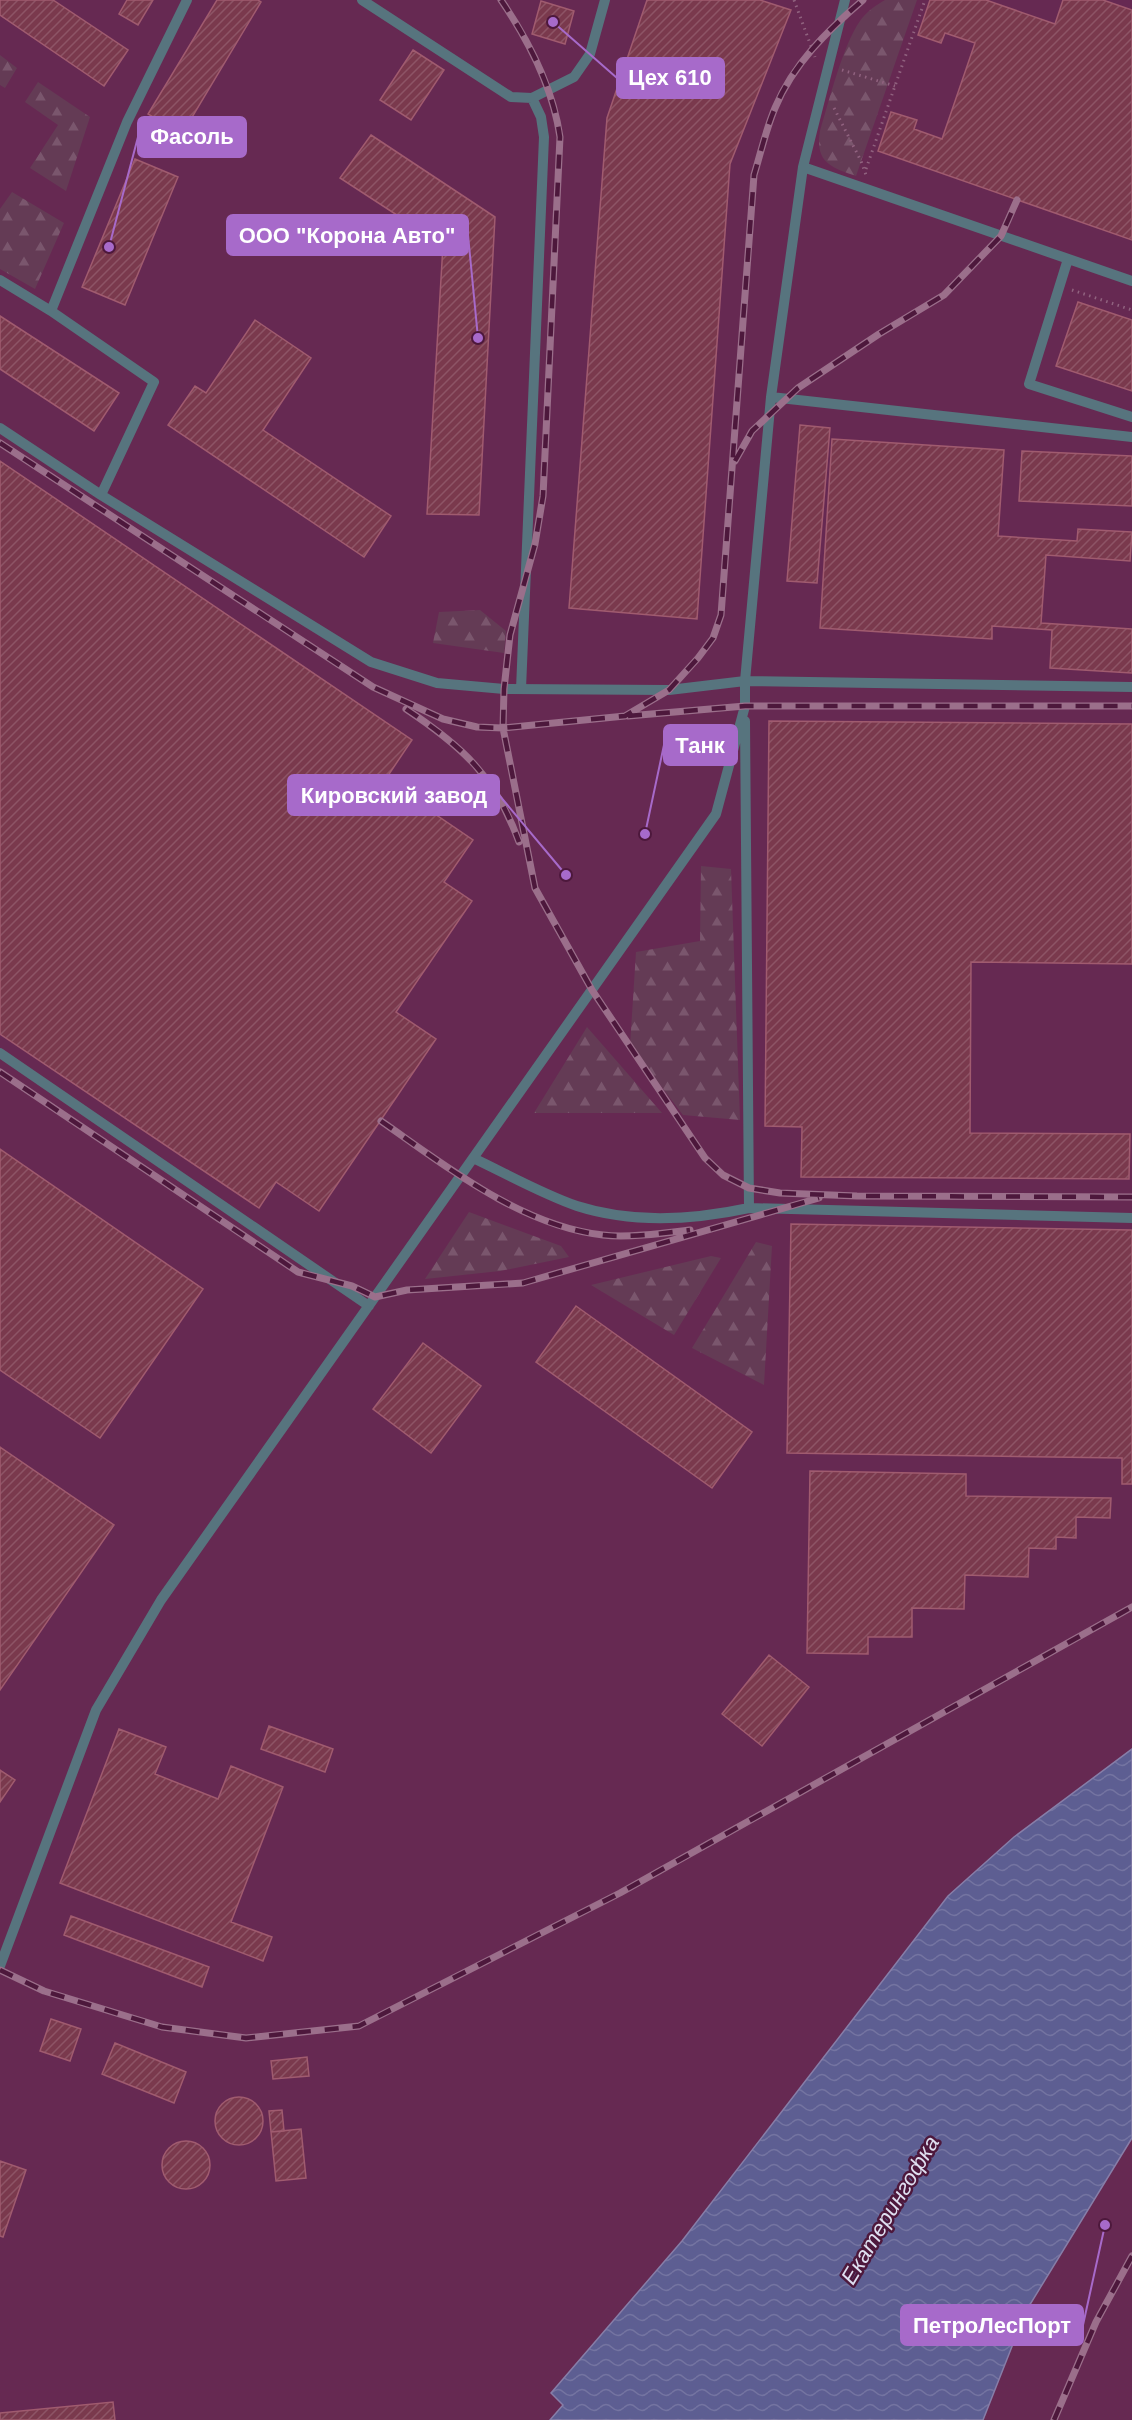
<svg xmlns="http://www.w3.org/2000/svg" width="1132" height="2420" font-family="Helvetica,sans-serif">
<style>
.built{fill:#662952}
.forest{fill:url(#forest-firs)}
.water{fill:url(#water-waves);stroke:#877ea8;stroke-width:1.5}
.building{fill:url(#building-hatch);stroke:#a05b6f;stroke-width:1.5}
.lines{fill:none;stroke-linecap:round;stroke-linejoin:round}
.path{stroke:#90627f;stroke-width:3;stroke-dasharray:1.5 4.5;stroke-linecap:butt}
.lane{stroke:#57747e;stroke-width:10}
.rail-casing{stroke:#9b6f8b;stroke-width:7}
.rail{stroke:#4d183c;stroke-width:4.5;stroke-dasharray:14;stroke-linecap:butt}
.labels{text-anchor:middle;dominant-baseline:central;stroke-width:5;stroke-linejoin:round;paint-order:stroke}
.water-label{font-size:22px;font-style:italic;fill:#dfe0f1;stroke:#4d183c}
.leader{fill:none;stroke:#a76aca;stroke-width:2}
.callout-dot{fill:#a76aca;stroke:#4d183c;stroke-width:2}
.callout{fill:#a76aca;stroke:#a76aca;stroke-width:2}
.callout-label{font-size:22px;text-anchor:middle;font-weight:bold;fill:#fff}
</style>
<defs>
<pattern id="forest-firs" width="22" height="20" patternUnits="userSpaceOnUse" patternTransform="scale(1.5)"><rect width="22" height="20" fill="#643b55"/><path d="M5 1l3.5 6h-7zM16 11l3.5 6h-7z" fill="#7a566d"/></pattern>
<pattern id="water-waves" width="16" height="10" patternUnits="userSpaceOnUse" patternTransform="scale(1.5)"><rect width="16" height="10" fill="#5d5e92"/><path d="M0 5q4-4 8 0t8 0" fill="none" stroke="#7474a1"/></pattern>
<pattern id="building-hatch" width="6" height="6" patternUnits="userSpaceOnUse" patternTransform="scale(1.5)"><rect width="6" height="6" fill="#7a394d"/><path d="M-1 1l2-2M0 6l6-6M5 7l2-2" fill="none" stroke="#8d5466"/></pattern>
</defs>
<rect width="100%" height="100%" fill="#582246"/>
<!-- built -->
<path class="built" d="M0,0H1132V1749L1014,1837L682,2241L551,2393L563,2405L550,2420H0Z
M1132,2138V2420H983L1026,2311Z"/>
<!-- forest -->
<path class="forest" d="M885,0H917L856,176C830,167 815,162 820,131C829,101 843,45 860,21C866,12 876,5 885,0Z
M0,55L17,68L5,88L0,85Z
M38,82L90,117L66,191L30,168L58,125L25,102Z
M12,192L64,223L35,289L0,269V209Z
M480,610L506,631L504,653L433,643L439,612Z
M701,866L731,869L740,1120L683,1115L630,1046L636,952L700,941Z
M587,1027L662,1113H534Z
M469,1212L561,1246L569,1257L500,1271L425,1279Z
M756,1242L772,1246L764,1385L692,1348Z
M711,1256L721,1258L674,1335L591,1285Z"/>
<!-- water -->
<path class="water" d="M1132,1749V2138L1026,2311L983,2420H550L563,2405L551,2393L682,2241L948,1896L1014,1837Z"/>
<!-- building -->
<path class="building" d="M0,0H53L128,50L104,86L0,15Z
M127,0H153L138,25L119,14Z
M217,0H258L261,2L182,134L148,114Z
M647,0H760L791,10L730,164L697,619L569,608L607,118Z
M930,0H986L1055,24L1063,0H1103L1132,10V240L878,151L891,112L917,120L914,129L942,139L975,43L945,33L941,43L918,35Z
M541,1L574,11L565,44L532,34Z
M413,50L444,70L411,120L380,100Z
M371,135L495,217L479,515L427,514L443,245L340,178Z
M135,159L178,177L125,305L82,287Z
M1078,302L1132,320V391L1056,366Z
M0,316L119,393L94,431L0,369Z
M255,320L311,358L263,430L391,516L364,557L168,425L195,386L206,393Z
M800,425L830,428L817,583L787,581Z
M832,439L1004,450L998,536L1077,541L1078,529L1132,532L1130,561L1046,555L1041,623L1132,629V673L1050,668L1052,630L992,626V639L820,628Z
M1022,451L1132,456V506L1019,501Z
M0,461L412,740L385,780L473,840L444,882L472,901L396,1012L436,1039L319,1211L276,1182L259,1208L0,1034Z
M769,721L1132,724V964L971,962L970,1133L1130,1134L1129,1179L801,1177L802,1127L765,1126Z
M0,1149L203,1289L100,1438L0,1370Z
M791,1224L1132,1230V1484H1122V1458L787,1453Z
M576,1306L752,1432L712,1488L536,1362Z
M423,1343L481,1386L431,1453L373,1409Z
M0,1447L114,1525L0,1690Z
M810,1471L966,1474V1496L1111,1498L1110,1518L1076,1517V1538L1056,1537V1549L1029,1548L1028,1577L965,1575L964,1609L912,1608V1637H868V1654L807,1653Z
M769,1655L809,1687L762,1746L722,1714Z
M269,1726L333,1749L325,1772L261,1749Z
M119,1729L166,1747L155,1774L218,1799L231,1766L283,1787L231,1922L272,1937L263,1961L60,1883Z
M0,1770L15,1780L0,1802Z
M71,1916L209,1967L202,1987L64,1935Z
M51,2019L81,2029L70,2061L40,2051Z
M115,2043L186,2072L174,2103L102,2074Z
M307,2057L309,2076L273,2079L271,2061Z
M215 2121a24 24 0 1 1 48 0a24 24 0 1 1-48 0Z
M282,2110L284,2131L271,2132L269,2111Z
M301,2129L306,2178L276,2181L271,2132Z
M162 2165a24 24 0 1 1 48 0a24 24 0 1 1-48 0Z
M0,2161L26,2170L3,2237L0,2236Z
M113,2402L115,2420H0V2413Z"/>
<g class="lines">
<!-- path -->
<path class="path" d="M794,0L815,57
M842,70L895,86
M834,108L861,161L866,175
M866,169L925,0
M1072,290L1132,310"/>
<!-- lane -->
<path class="lane" d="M362,0L511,97L532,98L541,117L544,137L521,689
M532,98L574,77L590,54L605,0
M803,167L1132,281
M1068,259L1029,384L1132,417
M0,280L51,311
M771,397L1132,437
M0,428L101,495L371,662L437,683L504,689L669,690L745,681L1132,687
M101,495L154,382L51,311L127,122L187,0
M745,721L749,1208
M0,1053L369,1306
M473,1158C507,1174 542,1194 577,1206C633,1224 693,1220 749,1208L1132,1218
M0,1966L96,1710L161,1600L716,814L745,706V681L771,397L803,167L845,0"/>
<defs>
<path id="rail" d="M501,0C529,41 553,88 560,137L543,496L535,544L510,635L504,689L503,728L535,888L592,990L705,1158L723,1175L749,1188L780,1193L857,1196L1132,1197
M0,443L373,687L443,719L477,727L503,728L625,716L669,690L698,658L713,638L721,615L754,175C761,152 766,129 775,108C793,64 828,30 863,0
M735,461L752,431L798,388L879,334L944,295L1001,236L1017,200
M406,709C463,747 495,776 519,842
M628,716L745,706H1132
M0,1072L298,1272L352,1286L375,1297L407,1290L523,1283L819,1198
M381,1121C446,1166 521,1226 603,1235C628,1238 665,1233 690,1230
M0,1970L44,1991L162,2027L246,2038L359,2026L620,1893L1132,1607
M1054,2420L1096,2322L1132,2256"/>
</defs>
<!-- rail casing -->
<use href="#rail" class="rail-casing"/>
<!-- rail -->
<use href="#rail" class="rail"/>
</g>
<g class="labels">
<!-- water labels -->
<g class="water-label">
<text transform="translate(890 2210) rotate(-59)">Екатерингофка</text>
</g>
</g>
<!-- callouts -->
<path class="leader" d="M553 22L617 78M109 247L138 137M478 338L468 235M645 834L664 745M566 875L499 795M1105 2225L1083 2325"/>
<g class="callout-dot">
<circle cx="553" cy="22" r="6"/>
<circle cx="109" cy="247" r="6"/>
<circle cx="478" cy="338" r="6"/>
<circle cx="645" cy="834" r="6"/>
<circle cx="566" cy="875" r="6"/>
<circle cx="1105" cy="2225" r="6"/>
</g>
<g class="callout">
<rect x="617" y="58" width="107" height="40" rx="6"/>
<rect x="138" y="117" width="108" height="40" rx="6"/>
<rect x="227" y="215" width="241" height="40" rx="6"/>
<rect x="664" y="725" width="73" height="40" rx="6"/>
<rect x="288" y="775" width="211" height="40" rx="6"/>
<rect x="901" y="2305" width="182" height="40" rx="6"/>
</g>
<g class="callout-label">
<text x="670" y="85">Цех 610</text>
<text x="192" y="144">Фасоль</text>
<text x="347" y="243">ООО "Корона Авто"</text>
<text x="700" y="753">Танк</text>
<text x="394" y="803">Кировский завод</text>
<text x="992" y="2333">ПетроЛесПорт</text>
</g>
</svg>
